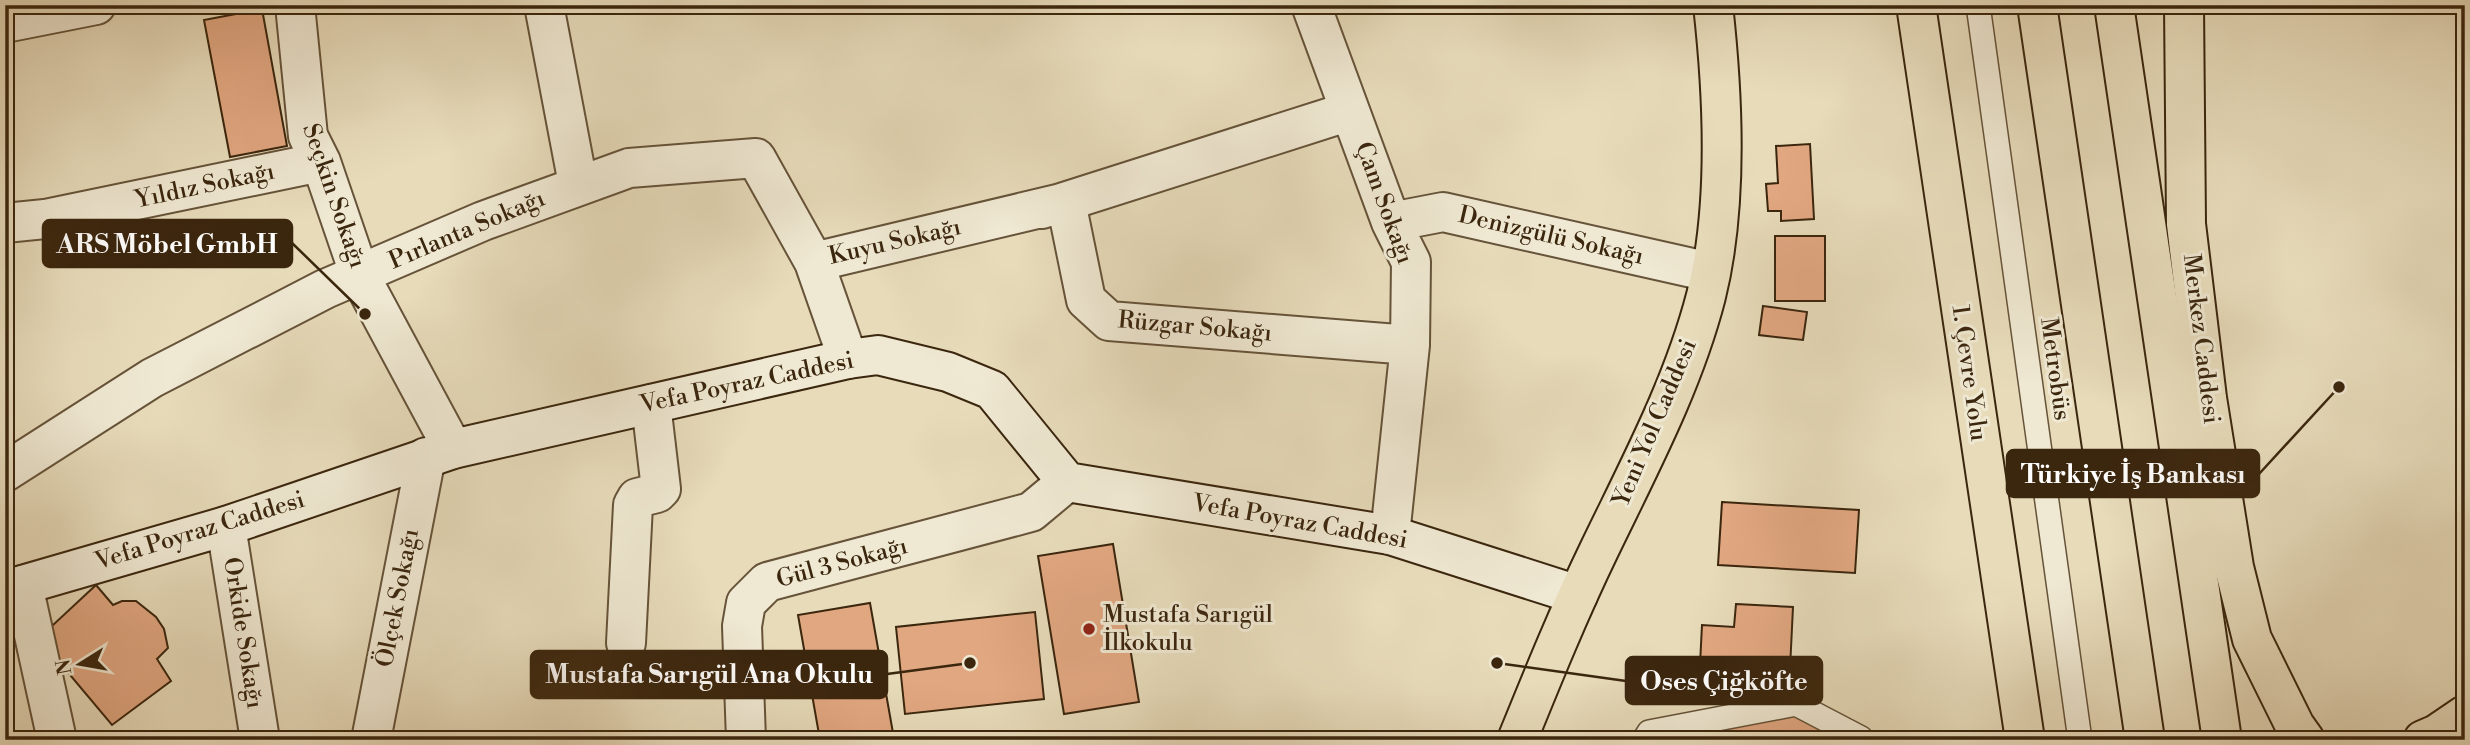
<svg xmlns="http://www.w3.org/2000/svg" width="2470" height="745" font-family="'Libre Bodoni',serif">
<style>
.building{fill:#e1a781;stroke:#3b260e;stroke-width:2}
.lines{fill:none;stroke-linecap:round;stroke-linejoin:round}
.lane-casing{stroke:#665339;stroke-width:26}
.street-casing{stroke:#665339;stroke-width:42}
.secondary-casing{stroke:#3b260e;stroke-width:42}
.primary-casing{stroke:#3b260e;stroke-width:42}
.highway-casing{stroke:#3b260e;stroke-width:42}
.lane{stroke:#efe8d2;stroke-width:23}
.street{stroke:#efe8d2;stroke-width:38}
.secondary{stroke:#efe8d2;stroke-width:38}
.primary{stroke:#e7dbba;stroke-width:38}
.highway{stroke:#e7dbba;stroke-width:38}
.poi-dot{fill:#8f2418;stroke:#efe8d2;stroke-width:2.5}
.labels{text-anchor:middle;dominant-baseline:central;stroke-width:6;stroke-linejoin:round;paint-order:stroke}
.street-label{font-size:24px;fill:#3b260e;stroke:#efe8d2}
.poi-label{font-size:24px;fill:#3b260e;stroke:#efe8d2;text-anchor:start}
.leader{fill:none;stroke:#3b260e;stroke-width:2.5}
.callout-dot{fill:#3b260e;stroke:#efe8d2;stroke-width:2.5}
.callout{fill:#3b260e;stroke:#3b260e;stroke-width:2.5}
.callout-label{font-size:26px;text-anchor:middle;font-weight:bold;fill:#fff}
</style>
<rect width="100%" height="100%" fill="#e7dbba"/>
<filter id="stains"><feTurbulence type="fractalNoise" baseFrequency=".00286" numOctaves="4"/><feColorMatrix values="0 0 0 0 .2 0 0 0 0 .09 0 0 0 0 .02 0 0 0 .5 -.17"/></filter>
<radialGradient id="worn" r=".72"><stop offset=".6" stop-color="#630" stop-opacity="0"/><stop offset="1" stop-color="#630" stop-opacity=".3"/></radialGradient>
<!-- building -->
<path class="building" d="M262,9L287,146L230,157L204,20Z
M1810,144L1814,219L1781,221V211H1768L1766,184L1778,183L1776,146Z
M1775,236H1825V301H1775Z
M1763,306L1807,312L1803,340L1759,335Z
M1722,502L1859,510L1855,573L1718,565Z
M1113,544L1139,702L1064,714L1038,556Z
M96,585L113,605L122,601H136L156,617L164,629L168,648L157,659L171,681L112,725L39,638Z
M870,603L893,733L856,740H820L798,615Z
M1736,604L1793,607L1789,689L1699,684L1702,625L1734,627Z
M1035,612L1044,699L905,714L896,627Z
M1797,713L1837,740H1675L1678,737Z"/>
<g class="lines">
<defs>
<path id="lane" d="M1978,5L2080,740
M1644,740L1649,732L1796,704L1861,738"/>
<path id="street" d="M295,5L308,136L321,162L360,276L453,449
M544,5L578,184
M1311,5L1391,222L1411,262L1410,345L1390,535
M5,23L96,5
M1042,209L1350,111
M1391,222L1443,212L1710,272
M5,223L45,219L321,162
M814,262L1066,202L1086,300L1109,321L1410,345
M5,472L152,378L325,289L483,221L629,168L756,158L814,262L848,359
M226,526L260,740
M23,585L57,740
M626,643L633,505L637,498L657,493L661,489L651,404
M371,740L426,457
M746,740L742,626L746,603L767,582L1031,512L1067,482"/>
<path id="secondary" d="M5,590L226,526L453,449L848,359L878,355L948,372L992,390L1067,482L1390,535L1578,595"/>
<path id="primary" d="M2184,5L2186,224L2207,398L2234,567L2252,639L2295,726L2305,740
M1517,740C1543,676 1569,612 1599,550C1639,467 1683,385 1706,296C1728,208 1723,94 1713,5
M2423,740L2437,734L2465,715"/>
<path id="highway" d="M1916,5L2025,740
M2037,5L2145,740
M2114,5L2222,740"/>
</defs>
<!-- lane casing -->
<use href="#lane" class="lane-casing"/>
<!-- street casing -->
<use href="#street" class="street-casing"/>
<!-- secondary casing -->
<use href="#secondary" class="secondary-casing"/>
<!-- primary casing -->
<use href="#primary" class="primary-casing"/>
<!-- highway casing -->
<use href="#highway" class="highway-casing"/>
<!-- lane -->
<use href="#lane" class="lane"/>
<!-- street -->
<use href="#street" class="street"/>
<!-- secondary -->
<use href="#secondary" class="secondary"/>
<!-- primary -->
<use href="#primary" class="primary"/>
<!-- highway -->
<use href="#highway" class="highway"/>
</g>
<!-- markers -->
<circle class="poi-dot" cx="1089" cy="629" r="7"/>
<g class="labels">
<!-- street labels -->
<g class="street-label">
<text transform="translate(205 186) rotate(-12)">Yıldız Sokağı</text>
<text transform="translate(334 196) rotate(71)">Seçkin Sokağı</text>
<text transform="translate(1384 203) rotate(70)">Çam Sokağı</text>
<text transform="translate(467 230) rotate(-23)">Pırlanta Sokağı</text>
<text transform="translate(1551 236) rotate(13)">Denizgülü Sokağı</text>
<text transform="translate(895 242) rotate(-13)">Kuyu Sokağı</text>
<text transform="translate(1195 327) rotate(5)">Rüzgar Sokağı</text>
<text transform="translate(2201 339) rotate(83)">Merkez Caddesi</text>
<text transform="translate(2055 369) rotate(82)">Metrobüs</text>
<text transform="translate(1969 373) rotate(82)">1. Çevre Yolu</text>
<text transform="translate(747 383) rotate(-12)">Vefa Poyraz Caddesi</text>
<text transform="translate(1655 423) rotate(-67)">Yeni Yol Caddesi</text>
<text transform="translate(1300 522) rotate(10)">Vefa Poyraz Caddesi</text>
<text transform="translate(200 531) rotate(-17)">Vefa Poyraz Caddesi</text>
<text transform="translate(842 563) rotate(-15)">Gül 3 Sokağı</text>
<text transform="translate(398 598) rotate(-79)">Ölçek Sokağı</text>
<text transform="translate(243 633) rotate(81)">Orkide Sokağı</text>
</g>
<!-- poi labels -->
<g class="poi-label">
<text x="1103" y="615">Mustafa Sarıgül<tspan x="1103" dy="28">İlkokulu</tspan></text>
</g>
</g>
<!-- callouts -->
<path class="leader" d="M365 314L292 243M2339 387L2259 474M970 663L887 674M1497 663L1626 681"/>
<g class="callout-dot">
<circle cx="365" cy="314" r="7"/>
<circle cx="2339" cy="387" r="7"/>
<circle cx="970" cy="663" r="7"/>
<circle cx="1497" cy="663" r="7"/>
</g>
<g class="callout">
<rect x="43" y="220" width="249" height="47" rx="7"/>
<rect x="2007" y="450" width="252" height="47" rx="7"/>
<rect x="531" y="651" width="356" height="47" rx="7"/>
<rect x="1626" y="657" width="196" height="47" rx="7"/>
</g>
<g class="callout-label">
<text x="167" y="253">ARS Möbel GmbH</text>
<text x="2133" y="483">Türkiye İş Bankası</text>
<text x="709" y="683">Mustafa Sarıgül Ana Okulu</text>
<text x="1724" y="690">Oses Çiğköfte</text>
</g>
<!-- margin -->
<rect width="2470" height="745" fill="none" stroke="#e7dbba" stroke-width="28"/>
<rect x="7" y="7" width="2456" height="731" fill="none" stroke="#3b260e" stroke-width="3.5"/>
<rect x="14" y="14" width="2442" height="717" fill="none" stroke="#3b260e" stroke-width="2"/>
<!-- north arrow -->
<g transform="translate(80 664) rotate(259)" stroke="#efe8d2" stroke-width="5" paint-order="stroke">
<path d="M0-5L12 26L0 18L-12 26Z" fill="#3b260e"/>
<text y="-10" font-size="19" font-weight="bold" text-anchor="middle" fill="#3b260e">N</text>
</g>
<rect width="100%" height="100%" filter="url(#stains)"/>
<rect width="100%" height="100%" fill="url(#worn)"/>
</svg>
